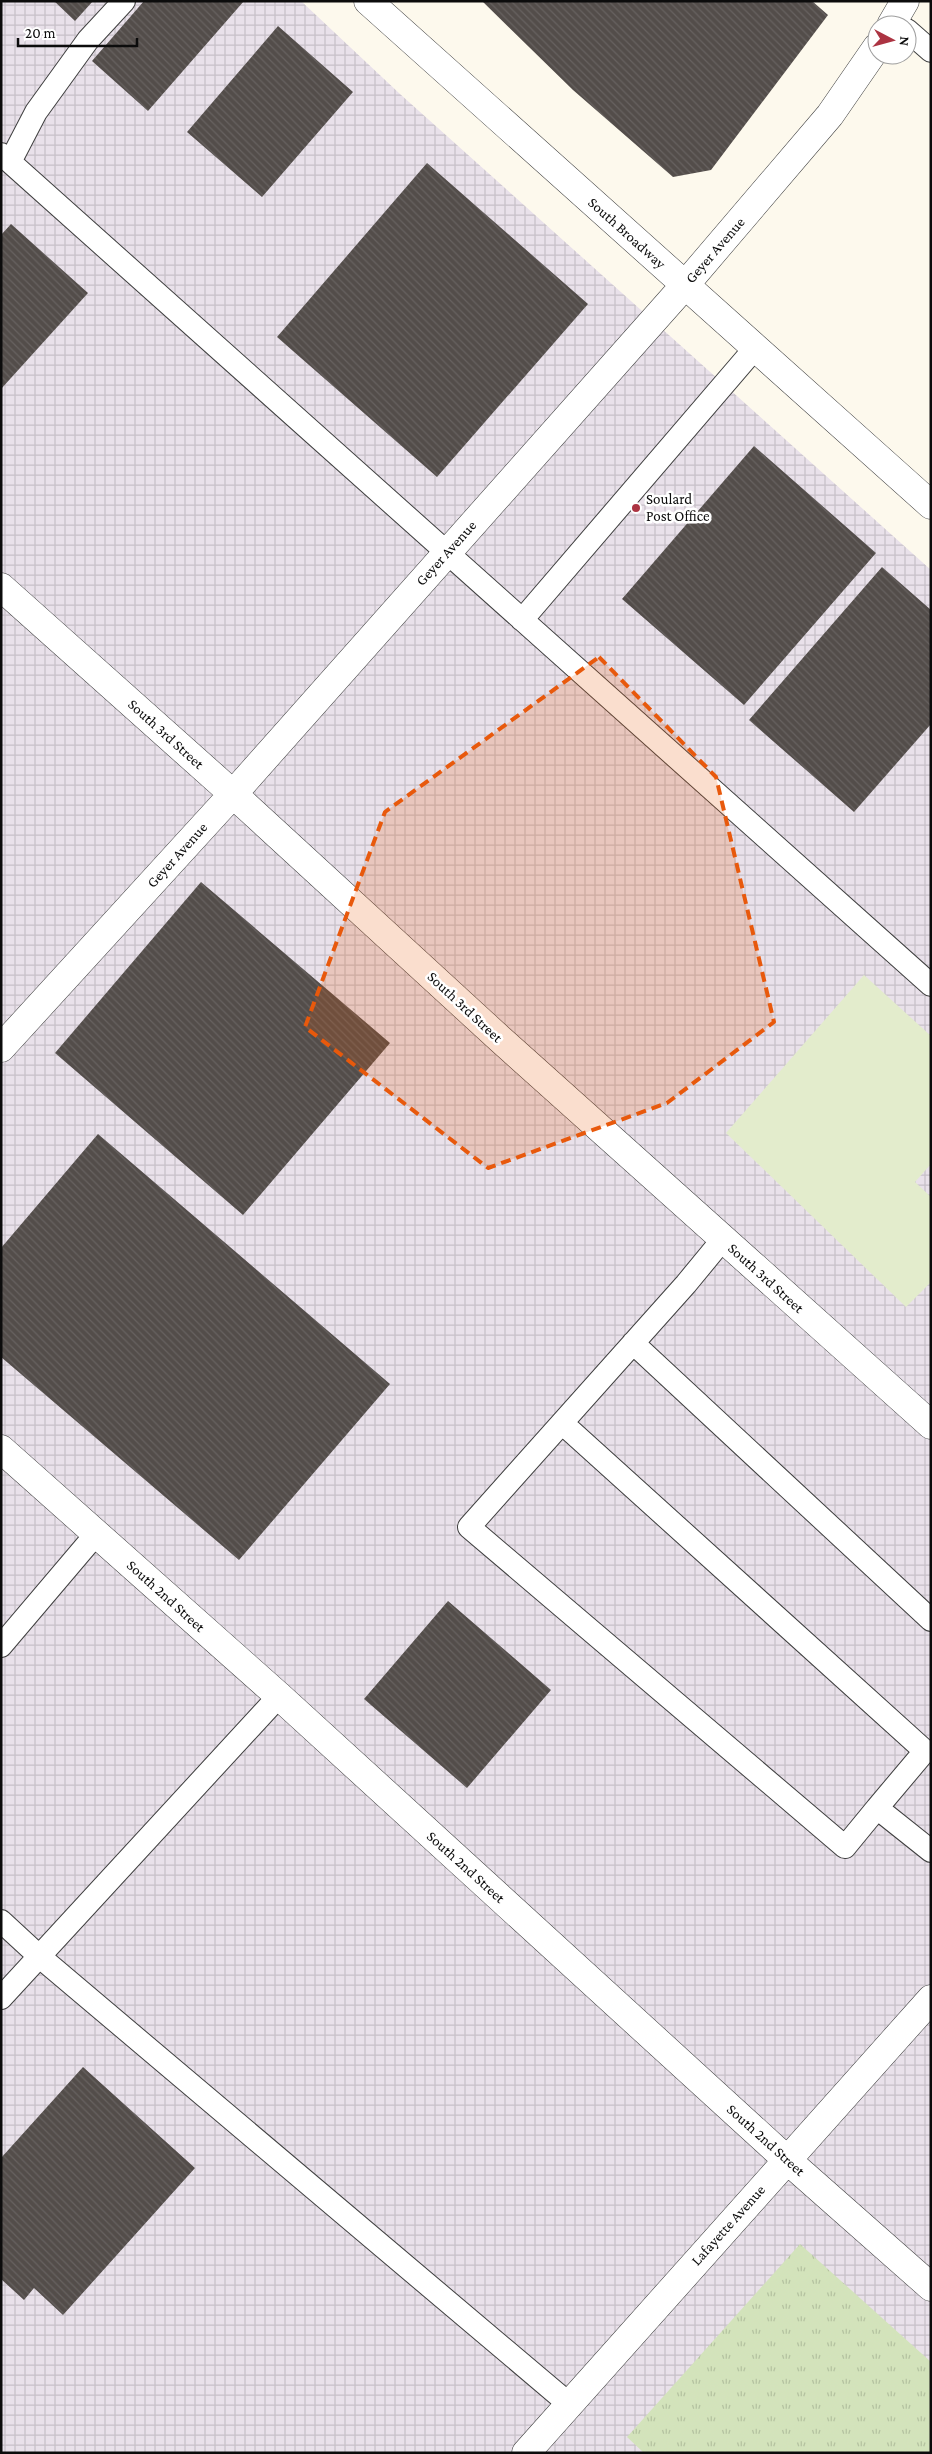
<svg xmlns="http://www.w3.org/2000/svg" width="932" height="2454" font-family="'Crimson Pro',serif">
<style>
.industrial{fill:url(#industrial-grid)}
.grass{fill:url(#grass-tufts)}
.pitch{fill:#e3eccc}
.building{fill:url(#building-back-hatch)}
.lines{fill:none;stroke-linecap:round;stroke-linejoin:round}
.service-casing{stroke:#3f3f3f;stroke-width:24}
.minor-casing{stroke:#3f3f3f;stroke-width:29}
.service{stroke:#fff;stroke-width:22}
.minor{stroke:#fff;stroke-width:28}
.marked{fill:#e8590c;fill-opacity:0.2;stroke:#e8590c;stroke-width:4;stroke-dasharray:10 6;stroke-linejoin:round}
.poi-dot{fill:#ac3442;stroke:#fff;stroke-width:2}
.labels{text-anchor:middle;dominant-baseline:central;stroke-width:5;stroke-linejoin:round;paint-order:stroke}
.street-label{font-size:15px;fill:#0c0c0c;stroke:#fff}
.poi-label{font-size:15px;fill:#0c0c0c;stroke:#fff;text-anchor:start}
</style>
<defs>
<pattern id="industrial-grid" width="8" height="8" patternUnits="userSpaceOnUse" patternTransform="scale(1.25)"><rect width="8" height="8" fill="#e9e1ea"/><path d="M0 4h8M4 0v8" fill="none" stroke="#c7c0c8"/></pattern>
<pattern id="grass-tufts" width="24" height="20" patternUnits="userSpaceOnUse" patternTransform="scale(1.25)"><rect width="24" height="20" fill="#d3e3bb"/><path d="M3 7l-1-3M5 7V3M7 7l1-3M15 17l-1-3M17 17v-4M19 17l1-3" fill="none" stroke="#b4c2a0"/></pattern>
<pattern id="building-back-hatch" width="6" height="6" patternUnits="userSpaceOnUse" patternTransform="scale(1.25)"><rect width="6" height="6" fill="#534d4a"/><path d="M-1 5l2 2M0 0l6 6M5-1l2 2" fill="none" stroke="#676260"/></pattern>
</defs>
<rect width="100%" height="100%" fill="#fdf9ed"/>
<!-- industrial -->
<path class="industrial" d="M1,1H301L400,94L931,570V2453H1Z"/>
<!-- grass -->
<path class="grass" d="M800,2244L931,2362V2453H644L627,2437Z"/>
<!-- pitch -->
<path class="pitch" d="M864,975L931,1036V1164L915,1182L931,1197V1282L906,1307L726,1133Z"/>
<!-- building -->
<path class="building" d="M54,1H93L75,21Z
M144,1H244L148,111L92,61Z
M482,1H812L828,15L711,170L673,177L573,90Z
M278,26L353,92L262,197L187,132Z
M427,163L588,304L437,477L277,337Z
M11,224L88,293L1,389V235Z
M754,446L876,553L744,705L622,599Z
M882,567L931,610V724L854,812L749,720Z
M201,882L390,1043L243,1215L55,1053Z
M98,1134L390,1384L239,1560L1,1357V1248Z
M448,1601L551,1690L467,1788L364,1699Z
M83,2067L195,2168L63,2315L34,2288L24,2300L1,2279V2158Z"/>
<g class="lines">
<defs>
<path id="service" d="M907,30L931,51
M1,154L931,985
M10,162L36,112L88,40L124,1
M522,620L756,347
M723,1239L686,1284L469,1527L845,1847L877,1808L931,1851
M633,1343L931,1620
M562,1423L925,1751L877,1808
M1,1646L96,1534
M1,1921L40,1957L569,2404
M1,1998L279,1696"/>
<path id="minor" d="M368,1L931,505
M891,25L905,1
M1,587L233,794L500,1039L931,1425
M1,1048L233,794L685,285L830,115L877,47
M1,1449L279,1696L786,2159L931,2287
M526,2453L931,1999"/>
</defs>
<!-- service casing -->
<use href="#service" class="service-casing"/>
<!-- minor casing -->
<use href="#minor" class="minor-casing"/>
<!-- service -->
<use href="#service" class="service"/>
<!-- minor -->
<use href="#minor" class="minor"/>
</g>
<!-- marked area -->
<path class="marked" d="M599,657L716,777L774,1022L667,1103L488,1168L305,1027L385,812Z"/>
<!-- markers -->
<circle class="poi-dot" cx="636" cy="508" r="5"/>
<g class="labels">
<!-- street labels -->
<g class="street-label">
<text transform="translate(627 233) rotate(42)">South Broadway</text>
<text transform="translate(715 250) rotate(-49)">Geyer Avenue</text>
<text transform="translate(446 553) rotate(-48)">Geyer Avenue</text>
<text transform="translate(166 734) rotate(42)">South 3rd Street</text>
<text transform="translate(177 855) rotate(-48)">Geyer Avenue</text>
<text transform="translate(465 1007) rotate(43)">South 3rd Street</text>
<text transform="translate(766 1278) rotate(42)">South 3rd Street</text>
<text transform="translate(166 1596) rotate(42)">South 2nd Street</text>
<text transform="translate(466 1867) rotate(42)">South 2nd Street</text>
<text transform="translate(766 2140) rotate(42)">South 2nd Street</text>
<text transform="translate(728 2225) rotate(-48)">Lafayette Avenue</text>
</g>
<!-- poi labels -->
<g class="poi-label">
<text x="646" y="499">Soulard<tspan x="646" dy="17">Post Office</tspan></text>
</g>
</g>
<!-- border -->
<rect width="932" height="2454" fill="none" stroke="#0c0c0c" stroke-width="5"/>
<!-- north arrow -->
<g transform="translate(892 40) rotate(96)"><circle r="24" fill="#ffffff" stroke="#9e9e9e"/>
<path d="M0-4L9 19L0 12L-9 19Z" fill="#ac3442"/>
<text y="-8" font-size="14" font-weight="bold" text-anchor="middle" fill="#0c0c0c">N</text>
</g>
<!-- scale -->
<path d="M18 38v8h119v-8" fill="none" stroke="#0c0c0c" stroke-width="2.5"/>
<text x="25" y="38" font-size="15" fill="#0c0c0c" stroke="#ffffff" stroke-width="4" paint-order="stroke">20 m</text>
</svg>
